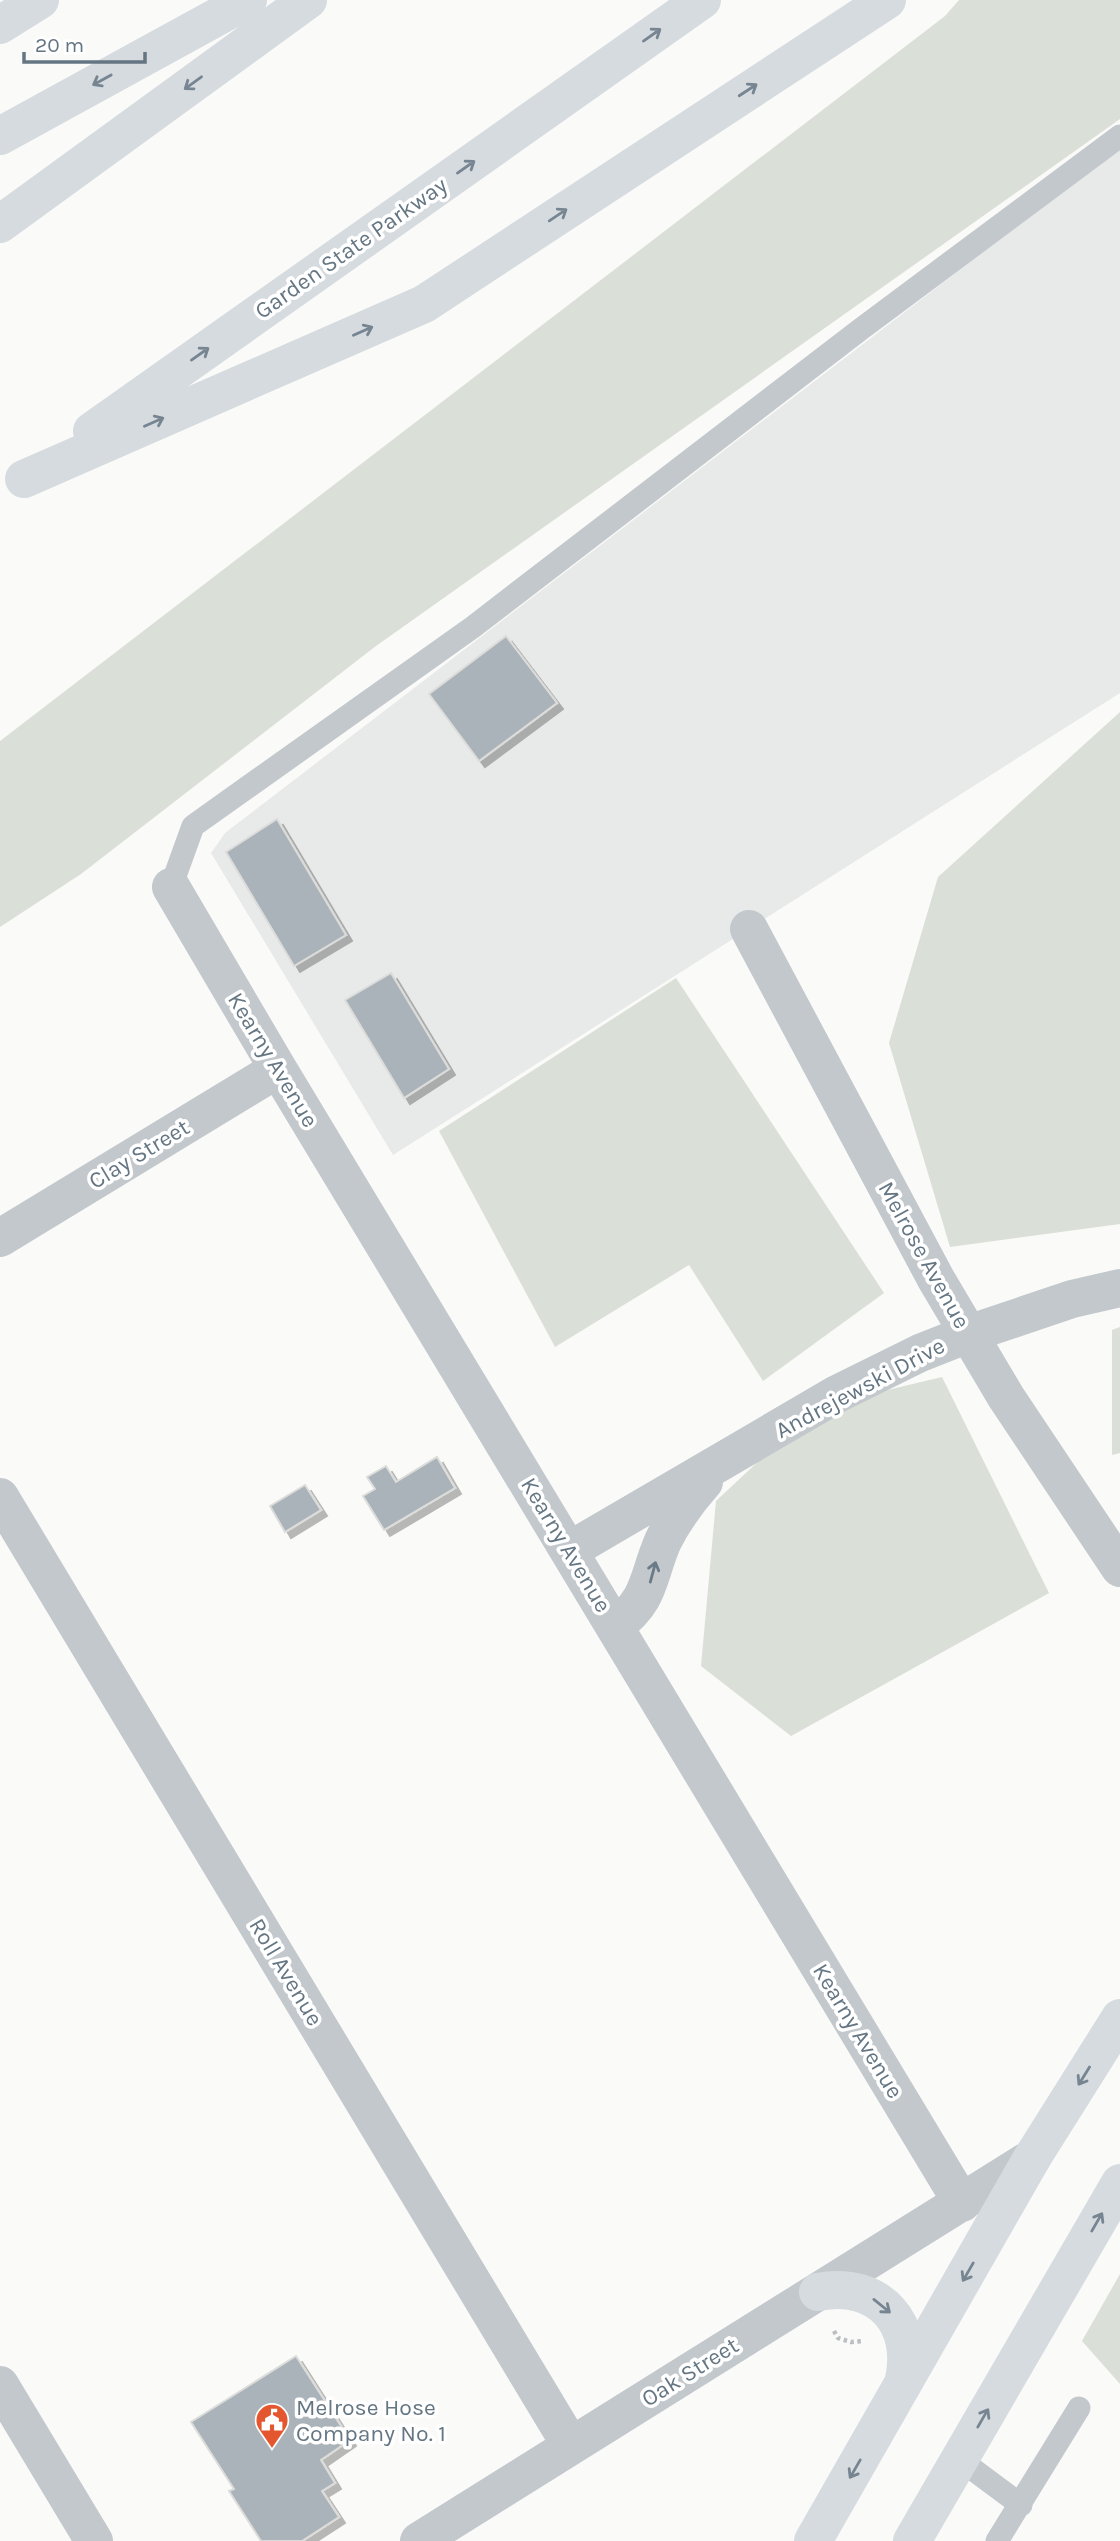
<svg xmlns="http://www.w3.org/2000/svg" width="1120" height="2541" font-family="Karla,sans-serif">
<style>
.built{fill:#e8e9e9}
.green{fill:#dadfd7}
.building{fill:#aab3b9;stroke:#dcdcda;stroke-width:2;filter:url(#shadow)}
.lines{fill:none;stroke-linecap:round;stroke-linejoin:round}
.path{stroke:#bbbfc2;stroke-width:4.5;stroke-dasharray:3.5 3.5;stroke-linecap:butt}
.lane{stroke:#c3c8cc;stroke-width:23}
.street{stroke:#c3c8cc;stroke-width:38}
.highway{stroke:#d6dbdf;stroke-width:38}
.oneway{stroke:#768591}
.oneway2{stroke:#6a7a87}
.labels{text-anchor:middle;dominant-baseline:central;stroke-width:7;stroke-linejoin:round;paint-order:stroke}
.street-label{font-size:23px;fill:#657683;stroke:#fff}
.poi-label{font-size:23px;fill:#657683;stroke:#fff;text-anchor:start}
</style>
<defs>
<filter id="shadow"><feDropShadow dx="6" dy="6" stdDeviation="0" flood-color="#0004"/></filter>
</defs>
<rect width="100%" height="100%" fill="#fafaf8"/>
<!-- built -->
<path class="built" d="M1120,147V693L393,1155L211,853L225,833Z"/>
<!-- green -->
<path class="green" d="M959,0H1120V119L376,646L81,874L0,927V741L945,16Z
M1120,712V1224L950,1247L889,1043L938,877Z
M676,978L884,1293L763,1381L689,1265L555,1347L439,1131Z
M1120,1327V1453L1112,1455V1330Z
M942,1377L1049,1593L791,1736L701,1666L716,1501L816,1407Z
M1120,2274V2384L1082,2341Z"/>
<!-- building -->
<path class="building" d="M506,636L557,703L479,761L429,694Z
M277,819L346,935L294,966L226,852Z
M391,973L449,1069L404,1098L345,1000Z
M437,1457L455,1488L384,1530L363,1496L375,1489L367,1477L386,1466L396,1482Z
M305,1485L321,1510L285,1532L270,1506Z
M296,2356L350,2440L321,2460L335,2483L322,2491L339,2517L302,2541H261L229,2491L234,2489L191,2422Z"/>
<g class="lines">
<!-- path -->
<path class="path" d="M834,2331L838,2338L851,2342L863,2341"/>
<!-- lane -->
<path class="lane" d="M171,887L193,826L473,627L861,329L1120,136
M959,2459L1021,2505
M997,2541L1079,2408"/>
<!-- street -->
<path class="street" d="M171,887L278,1069L962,2203
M749,929L936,1279L1006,1397L1120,1568
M0,1238L278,1069
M0,1497L571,2446
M570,1550L837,1394L920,1353L968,1334L1072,1299L1120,1288
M615,1626C651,1600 647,1578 663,1541C674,1519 688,1500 704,1482
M0,2385L94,2541
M419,2541L1032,2158"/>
<!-- highway -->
<path class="highway" d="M0,25L40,0
M0,136L248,0
M0,224L308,0
M92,431L702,0
M24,479L424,304L887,0
M818,2292C879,2280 918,2324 903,2384
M813,2541L1032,2158L1120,2018
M912,2541L1120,2183"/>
</g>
<!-- one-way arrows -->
<defs><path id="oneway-shaft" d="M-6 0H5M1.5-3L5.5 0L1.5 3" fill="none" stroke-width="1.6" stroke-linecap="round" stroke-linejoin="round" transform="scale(1.75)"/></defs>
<g class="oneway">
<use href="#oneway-shaft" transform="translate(652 35) rotate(-35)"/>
<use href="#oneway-shaft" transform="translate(102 80) rotate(151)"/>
<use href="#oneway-shaft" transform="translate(193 83) rotate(144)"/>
<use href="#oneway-shaft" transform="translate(748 90) rotate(-33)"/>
<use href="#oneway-shaft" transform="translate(466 167) rotate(-35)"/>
<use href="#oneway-shaft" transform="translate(558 215) rotate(-34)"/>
<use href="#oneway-shaft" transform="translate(363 331) rotate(-24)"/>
<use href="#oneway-shaft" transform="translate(200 354) rotate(-35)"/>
<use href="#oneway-shaft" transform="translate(154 422) rotate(-24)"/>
<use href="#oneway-shaft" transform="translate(1084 2076) rotate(122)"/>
<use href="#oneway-shaft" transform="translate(1097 2222) rotate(-60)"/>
<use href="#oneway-shaft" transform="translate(968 2272) rotate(120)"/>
<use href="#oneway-shaft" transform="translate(882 2306) rotate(39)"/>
<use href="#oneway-shaft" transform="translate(983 2418) rotate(-60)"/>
<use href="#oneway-shaft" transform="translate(855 2469) rotate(120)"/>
</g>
<use class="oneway2" href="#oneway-shaft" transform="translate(653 1572) rotate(-75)"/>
<!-- icons -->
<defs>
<symbol id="civic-pin" viewBox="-11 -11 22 30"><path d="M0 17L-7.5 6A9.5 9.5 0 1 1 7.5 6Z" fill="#e4572e" stroke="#fff"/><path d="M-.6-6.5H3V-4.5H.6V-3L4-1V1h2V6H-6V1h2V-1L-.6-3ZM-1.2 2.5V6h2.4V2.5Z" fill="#fff"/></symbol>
</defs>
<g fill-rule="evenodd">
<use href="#civic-pin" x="253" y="2401" width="38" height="52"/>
</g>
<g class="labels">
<!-- street labels -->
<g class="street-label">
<text transform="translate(351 248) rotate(-35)">Garden State Parkway</text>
<text transform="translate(273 1060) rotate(59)">Kearny Avenue</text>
<text transform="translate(139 1154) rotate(-31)">Clay Street</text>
<text transform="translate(924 1255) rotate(61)">Melrose Avenue</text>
<text transform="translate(860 1388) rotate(-28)">Andrejewski Drive</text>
<text transform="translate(566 1545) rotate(59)">Kearny Avenue</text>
<text transform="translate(286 1972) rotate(59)">Roll Avenue</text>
<text transform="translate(858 2031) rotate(59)">Kearny Avenue</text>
<text transform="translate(690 2372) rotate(-32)">Oak Street</text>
</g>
<!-- poi labels -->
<g class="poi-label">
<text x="296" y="2407">Melrose Hose<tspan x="296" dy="26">Company No. 1</tspan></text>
</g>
</g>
<!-- scale -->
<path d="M24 52v10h121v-10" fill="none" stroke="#657683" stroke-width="3.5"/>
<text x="35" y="52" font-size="21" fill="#657683" stroke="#ffffff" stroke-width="5" paint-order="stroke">20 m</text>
</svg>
